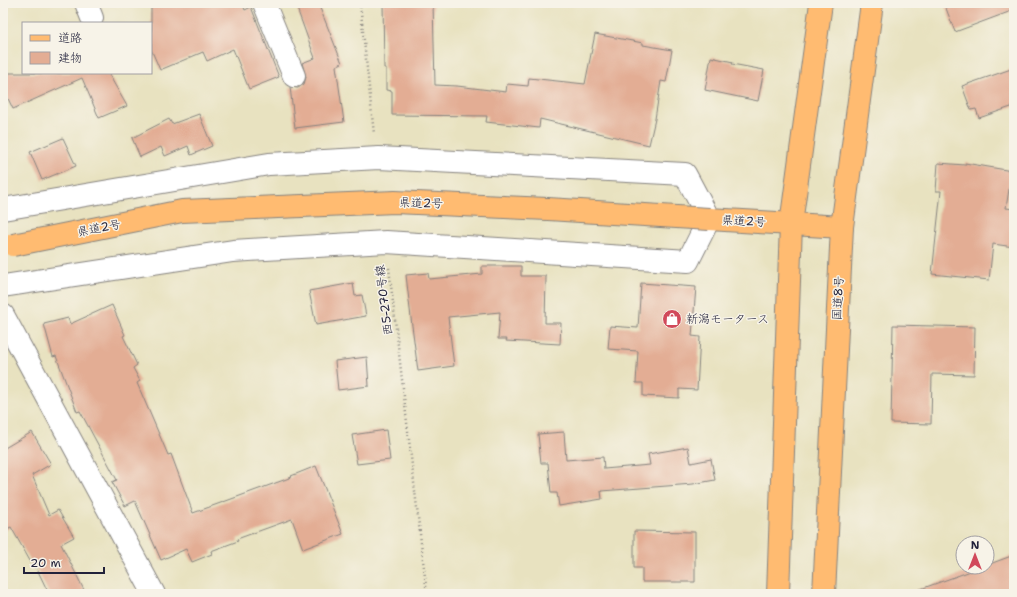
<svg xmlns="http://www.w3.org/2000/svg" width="1017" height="597" font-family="'Shantell Sans','Klee One',sans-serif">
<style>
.building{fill:#e3ad94}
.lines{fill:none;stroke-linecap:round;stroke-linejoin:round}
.minor-casing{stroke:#85827e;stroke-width:24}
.major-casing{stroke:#85827e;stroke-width:24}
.highway-casing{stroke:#85827e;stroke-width:24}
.path{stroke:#85827e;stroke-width:2.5;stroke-dasharray:1 3;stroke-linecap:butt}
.minor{stroke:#fff;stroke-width:22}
.major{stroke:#ffbb71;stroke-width:22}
.highway{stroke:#ffbb71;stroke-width:22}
.major-bridge-casing{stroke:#85827e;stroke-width:24;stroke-linecap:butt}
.major-bridge{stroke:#ffbb71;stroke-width:22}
.labels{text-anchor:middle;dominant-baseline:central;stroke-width:3;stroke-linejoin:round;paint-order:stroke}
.street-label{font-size:12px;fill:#22223b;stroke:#f7f3e8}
.poi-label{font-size:12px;fill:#22223b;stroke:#f7f3e8;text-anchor:start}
</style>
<rect width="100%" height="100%" fill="#f7f3e8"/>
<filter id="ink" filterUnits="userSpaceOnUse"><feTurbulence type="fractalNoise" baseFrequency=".025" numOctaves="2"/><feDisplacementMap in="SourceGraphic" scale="8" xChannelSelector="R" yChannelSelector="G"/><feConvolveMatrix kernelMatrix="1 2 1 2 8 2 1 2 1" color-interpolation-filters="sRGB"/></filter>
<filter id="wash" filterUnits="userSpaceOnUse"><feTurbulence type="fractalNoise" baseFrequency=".012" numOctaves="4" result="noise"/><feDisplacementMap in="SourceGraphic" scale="16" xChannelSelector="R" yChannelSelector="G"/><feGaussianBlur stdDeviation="0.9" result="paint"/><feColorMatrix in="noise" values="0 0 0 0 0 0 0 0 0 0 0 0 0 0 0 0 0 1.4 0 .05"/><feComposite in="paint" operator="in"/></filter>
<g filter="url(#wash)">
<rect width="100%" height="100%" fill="#e8e2c0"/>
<g id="blocks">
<!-- building -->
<path class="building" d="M151,3H242L245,10L251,7L279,77L249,89L233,49L207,61L203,52L160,70L151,49Z
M295,3H318L342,63L336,66L344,122L295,128L290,87L298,88L304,84L306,77L302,63L315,58Z
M383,3H433L435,85L457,86L506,92L507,84L528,86L529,78L585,84L595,34L643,43V45L672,50L666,82L661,81L655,119L649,145L540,119L539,128L486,122L487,116L392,115V91L386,90V68H384Z
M944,3H1014V10L955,32Z
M711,57L733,62L732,64L764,70L758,101L705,90Z
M1014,68V106L979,118L976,109L971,110L962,86Z
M3,73H108L127,106L99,118L82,78L13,109L3,88Z
M199,114L212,146L191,155L188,146L165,156L161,147L140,157L132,138L169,119L172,124Z
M63,138L76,166L42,180L30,152Z
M938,163L965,165V163L1012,171L1006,208L1014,209V247L993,244L989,280L932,274L941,191H936Z
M482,266H521V276H546L545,323H561L560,344L506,341L507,339H498L500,312L448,317L454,366L418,371L411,318L406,275L428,273L429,279L482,274Z
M353,283L355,296L362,295L366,316L316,325L309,291Z
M641,283L696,287L692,336L700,337L697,390L679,389V398L643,396V383H636L638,351L608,349L610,326L638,328Z
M112,305L125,335L123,336L137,365L133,368L140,381L137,383L168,455L171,454L193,513L292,477L291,476L316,466L343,534L303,549L292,519L237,539L238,541L211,551L212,554L192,562L186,549L161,560L135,501L125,506L112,482L117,480L80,411L77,412L56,356L53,357L44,324L68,318L70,324Z
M893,325L975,327L974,375L932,374L931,424L891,423Z
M367,357L369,386L338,390L335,361Z
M386,430L390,460L357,464L352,435Z
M32,432L51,464L32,475L49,515L58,510L74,537L61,544L86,594H49L36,567L34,568L11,527L3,531V449Z
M564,432L566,460L603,457L604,469L650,465L648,454L688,447L691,463L711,459L715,480L693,484L601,491L602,499L559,506L557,493H551L548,463H541L538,434Z
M634,531L695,532V582H642V568H634Z
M1014,555V594H915V591L982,567H987V565Z"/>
</g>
</g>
<g filter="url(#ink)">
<use href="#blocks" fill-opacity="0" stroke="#85827e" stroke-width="1"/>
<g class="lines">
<defs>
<path id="minor" d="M86,3L92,18
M264,3L294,76
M3,209L269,164L379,158L685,174L709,219L688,261L386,242L233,251L3,286
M3,315L154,594"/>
<path id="major" d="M709,219L842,227"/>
<path id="highway" d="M778,594L791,224L821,3
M824,594L842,227L872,3"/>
</defs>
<!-- minor casing -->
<use href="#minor" class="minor-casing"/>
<!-- major casing -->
<use href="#major" class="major-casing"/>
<!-- highway casing -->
<use href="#highway" class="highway-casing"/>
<!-- path -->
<path class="path" d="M360,3L374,134
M389,268L427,594"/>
<!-- minor -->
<use href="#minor" class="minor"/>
<!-- major -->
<use href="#major" class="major"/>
<!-- highway -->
<use href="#highway" class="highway"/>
<defs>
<path id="major-bridge" d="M13,245L182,211L395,202L548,209L709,219"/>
</defs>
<!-- major-bridge casing -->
<use href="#major-bridge" class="major-bridge-casing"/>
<!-- major-bridge -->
<use href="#major-bridge" class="major-bridge"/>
</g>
</g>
<!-- icons -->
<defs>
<symbol id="shop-disc" viewBox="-11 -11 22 22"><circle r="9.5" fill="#d1495b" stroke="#f7f3e8"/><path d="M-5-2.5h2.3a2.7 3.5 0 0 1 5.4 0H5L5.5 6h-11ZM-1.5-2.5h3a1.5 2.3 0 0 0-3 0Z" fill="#fff"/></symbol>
</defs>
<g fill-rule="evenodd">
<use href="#shop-disc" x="661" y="308" width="22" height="22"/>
</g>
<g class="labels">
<!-- street labels -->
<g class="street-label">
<text transform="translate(421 203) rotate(2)">県道2号</text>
<text transform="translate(744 221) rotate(3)">県道2号</text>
<text transform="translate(99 228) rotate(-11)">県道2号</text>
<text transform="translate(838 298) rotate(-87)">国道8号</text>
<text transform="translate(384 300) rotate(-97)">西5-270号線</text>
</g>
<!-- poi labels -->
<g class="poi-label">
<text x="686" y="319">新潟モータース</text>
</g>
</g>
<!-- margin -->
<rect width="1017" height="597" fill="none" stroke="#f7f3e8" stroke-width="16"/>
<!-- legend -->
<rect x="22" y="22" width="130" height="52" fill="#f7f3e8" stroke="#a29fa3"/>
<rect x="30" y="35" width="20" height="6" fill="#ffbb71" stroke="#a29fa3"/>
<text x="58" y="42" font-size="12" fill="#22223b">道路</text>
<rect x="30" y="52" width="20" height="12" fill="#e3ad94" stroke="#a29fa3"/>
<text x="58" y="62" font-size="12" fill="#22223b">建物</text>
<!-- north arrow -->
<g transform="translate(975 555)"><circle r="19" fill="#f7f3e8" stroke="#a29fa3"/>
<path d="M0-3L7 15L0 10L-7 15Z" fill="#d1495b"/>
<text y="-6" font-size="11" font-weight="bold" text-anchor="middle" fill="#22223b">N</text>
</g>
<!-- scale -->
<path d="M24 567v6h80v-6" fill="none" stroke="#22223b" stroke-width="2"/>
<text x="30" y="567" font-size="12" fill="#22223b" stroke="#f7f3e8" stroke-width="3" paint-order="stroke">20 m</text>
</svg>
